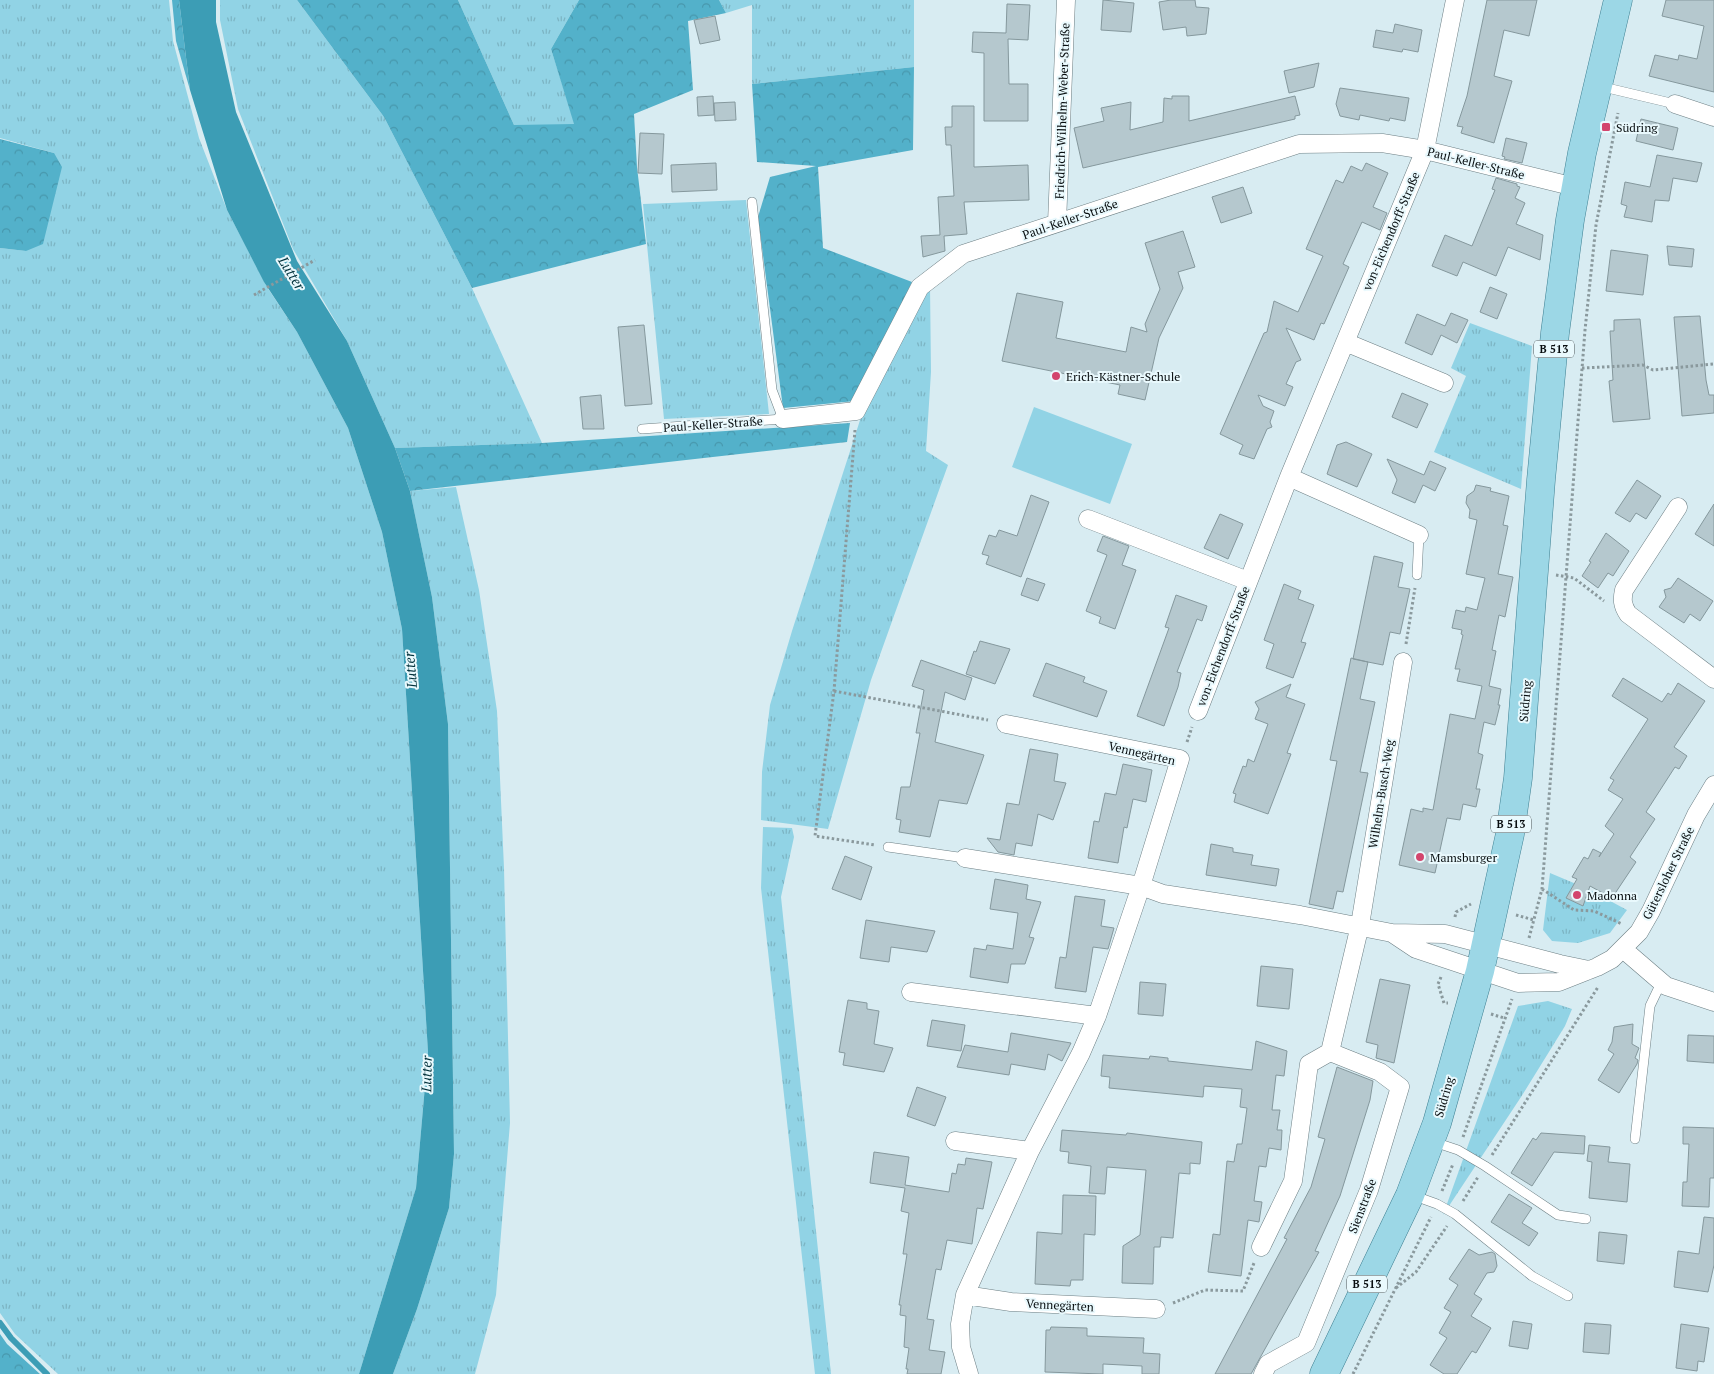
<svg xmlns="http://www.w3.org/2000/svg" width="1714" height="1374" font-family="'PT Serif',serif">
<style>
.grass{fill:url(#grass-tufts)}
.forest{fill:url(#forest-crowns)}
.garden{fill:#91d3e5}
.water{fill:#3c9db5}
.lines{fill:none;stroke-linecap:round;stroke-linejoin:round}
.stream{stroke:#3c9db5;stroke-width:6}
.building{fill:#b5c8ce;stroke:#85989d}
.lane-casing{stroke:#6d7f84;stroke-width:10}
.street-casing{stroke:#6d7f84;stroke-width:19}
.primary-casing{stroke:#3d7f91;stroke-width:29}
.path{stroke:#8a999d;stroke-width:3;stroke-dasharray:2.5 2.5;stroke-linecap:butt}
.lane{stroke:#fff;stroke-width:9}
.street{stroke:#fff;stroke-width:18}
.primary{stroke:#9cd7e6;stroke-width:28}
.poi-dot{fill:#d3456d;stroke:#e9f9fd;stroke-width:2}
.labels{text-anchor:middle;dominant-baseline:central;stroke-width:4;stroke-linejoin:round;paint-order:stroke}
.shield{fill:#e9f9fd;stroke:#4c5457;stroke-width:1}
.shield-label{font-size:11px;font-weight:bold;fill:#080e10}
.street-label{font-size:12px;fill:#080e10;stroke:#e9f9fd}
.poi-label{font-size:12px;fill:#080e10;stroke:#e9f9fd;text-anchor:start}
.water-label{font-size:14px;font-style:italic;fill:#03323c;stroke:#e9f9fd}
</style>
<defs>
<pattern id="grass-tufts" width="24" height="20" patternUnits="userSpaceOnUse" patternTransform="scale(1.25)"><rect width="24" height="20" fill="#91d3e5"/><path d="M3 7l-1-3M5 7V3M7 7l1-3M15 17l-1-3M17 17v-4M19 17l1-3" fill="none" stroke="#7cb4c3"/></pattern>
<pattern id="forest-crowns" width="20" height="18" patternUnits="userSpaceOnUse" patternTransform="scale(1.25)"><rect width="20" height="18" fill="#53b1ca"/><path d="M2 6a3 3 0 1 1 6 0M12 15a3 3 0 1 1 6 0" fill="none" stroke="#4797ac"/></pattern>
</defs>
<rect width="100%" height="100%" fill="#d8ecf2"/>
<!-- grass -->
<path class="grass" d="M0,0H169L173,41L199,138L227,210L267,287L297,332L348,428L382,532L402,629L428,1052L416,1188L359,1374H58L15,1334L0,1313V248L26,251L54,153L0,138Z
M220,0H297L384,117L472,288L542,443L395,448L347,341L293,249L238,109L220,20Z
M458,0H579L551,49L575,125H514Z
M719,0H914V67L752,84V5L726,13Z
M746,200L769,414L664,419L643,204Z
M930,286L931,372L926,451L948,465L871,680L828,829L761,820L762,772L770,705L792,631L862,414Z
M1470,323L1532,346L1521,489L1434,452L1466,376L1451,368Z
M456,487L479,590L497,711L504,868L510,1123L496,1295L475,1374H393L417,1309L449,1208L454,1154L448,724L432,597L410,491Z
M763,827L792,828L794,837L781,897L831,1374H815L761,888Z
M1550,873L1588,889L1627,910L1610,933L1578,943L1552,941L1543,930Z
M1548,1001L1572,1009L1565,1026L1521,1097L1443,1215L1518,1006Z"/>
<!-- forest -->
<path class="forest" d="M172,0H179L190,90L176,41Z
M297,0H458L514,125L574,124L551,49L579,0H719L726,13L688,21L693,90L634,114L637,167L646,244L472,288L384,117Z
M914,67L913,150L818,167L823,248L912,282L855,401L783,408L758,217L770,177L816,166L757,162L752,84Z
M0,139L54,153L62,167L43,244L26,251L0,248Z
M850,423L847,442L410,491L395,448L542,443Z
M0,1334L7,1344L40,1374H0Z"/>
<!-- garden -->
<path class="garden" d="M1034,407L1132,444L1110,504L1012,467Z"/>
<!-- water -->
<path class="water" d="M179,0H216V22L236,112L297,261L347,341L395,448L410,491L432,597L448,724L454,1154L449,1208L417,1309L393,1374H359L416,1188L428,1052L402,629L382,532L348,428L297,332L264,282L227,210L190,90Z"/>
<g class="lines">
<!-- stream -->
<path class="stream" d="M0,1323L11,1338L47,1374"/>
</g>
<!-- building -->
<path class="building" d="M1103,0L1134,3L1131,32L1101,30Z
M1171,0H1195L1196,7L1209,8L1206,34L1187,36L1186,27L1163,30L1159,2Z
M1487,0H1537L1529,36L1504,30L1494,76L1512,81L1494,143L1461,133L1463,127L1457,126L1467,96Z
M1666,0H1714V92L1649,76L1655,55L1678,60L1679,55L1697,59L1704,26L1662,16Z
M1007,4L1030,5L1028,40L1008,39L1009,84H1028V121H984V53L972,52L973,32L1006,33Z
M715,16L720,40L700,44L694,20Z
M1395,24L1422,30L1418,52L1403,49L1402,52L1373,47L1376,30L1393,33Z
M1319,63L1314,87L1289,93L1284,71Z
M1340,88L1409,98L1405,121L1390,118L1389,121L1360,115L1359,120L1340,116L1336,104Z
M713,96L714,115L698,116L697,97Z
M1172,96H1189V121L1295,96L1300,115L1295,116V119L1083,168L1074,128L1104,121L1101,108L1131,102L1130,130L1163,122L1164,98L1172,99Z
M735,102L736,120L715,121L714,103Z
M952,106H974V167L1028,165L1029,200L964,202L967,234L944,236L945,251L923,257L921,236L940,235L938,197L954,196L951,145H946L945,127H952Z
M1641,119L1678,128L1673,150L1636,141Z
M640,133L664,134L662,174L638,173Z
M1506,138L1527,143L1522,163L1504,159L1505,157L1502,156Z
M1657,155L1702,163L1697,182L1673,178L1669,201L1655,200L1652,222L1624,217L1627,206L1621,204L1625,182L1650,187Z
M716,163L717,190L672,192L671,165Z
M1366,163L1388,173L1373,207L1387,213L1380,230L1362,222L1343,264L1349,267L1324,324L1321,323L1314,340L1286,328L1301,360L1296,362L1286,384L1293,387L1285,406L1258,395L1263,406L1274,411L1270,422L1272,427L1267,429L1254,459L1239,454L1243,445L1220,434L1264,333L1267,332L1274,301L1298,312L1323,256L1306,249L1336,180L1343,183L1351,166L1362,171Z
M1496,178L1517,184V186L1520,187L1515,198L1525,203L1516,224L1543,235L1540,260L1508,247L1496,276L1463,262L1457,276L1432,266L1445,235L1472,246L1495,190L1492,189Z
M1243,187L1252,213L1221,223L1212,197Z
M1183,231L1195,267L1178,272L1183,288L1159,338L1145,400L1118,394L1120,385L1002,361L1017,293L1063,302L1056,338L1126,352L1131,327L1147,332L1145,324L1160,289L1145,243Z
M1667,246L1694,249L1692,267L1669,265Z
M1611,250L1648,255L1643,295L1606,291Z
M1490,287L1507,294L1497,319L1480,312Z
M1451,313L1468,320L1457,343L1441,335L1432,355L1405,343L1417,314L1445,326Z
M1700,316L1706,380L1709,395H1714V413L1682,416L1674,317Z
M1640,319L1650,419L1613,422L1609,381L1613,380L1610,331H1614V320Z
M644,325L652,404L625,406L618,327Z
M1402,393L1428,404L1417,428L1392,417Z
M601,395L604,429H583L580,397Z
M1346,442L1372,454L1357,487L1327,474L1337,445Z
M1387,459L1424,475L1430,461L1446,468L1435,491L1423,485L1415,503L1392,493L1397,480Z
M1637,480L1661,496L1646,519L1636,513L1630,522L1615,513Z
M1476,485L1491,488L1490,491L1509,496L1503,525L1508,526L1498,574L1513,577L1505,617L1499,615L1492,650L1496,651L1489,686L1501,689L1498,705H1500L1495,725L1484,722L1478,753L1483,755L1476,789H1480L1476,807L1463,804L1460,820L1447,818L1435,873L1399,865L1411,809L1423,812V808L1433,810L1450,714L1475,719L1482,686L1457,681L1460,669H1455L1463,635L1461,634L1462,630L1452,628L1456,610L1465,612L1466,607L1477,610L1485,578L1466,574L1477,520L1469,518L1470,510L1466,503L1467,496L1474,491Z
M1031,495L1049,502L1021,577L986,564L989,556L982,554L989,535L996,537L999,530L1017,536Z
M1714,504V546L1695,534Z
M1220,514L1243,524L1228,559L1204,548Z
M1606,533L1629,551L1613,576L1608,573L1598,588L1582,576L1591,562L1589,561Z
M1103,536L1129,546L1122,565L1136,570L1115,629L1099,623L1101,617L1086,611L1107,555L1097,551Z
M1374,556L1403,563L1398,587L1410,589L1400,634L1390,632L1383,665L1353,659Z
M1027,578L1045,584L1038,601L1021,595Z
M1678,578L1713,601L1700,621L1690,614L1684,623L1659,607L1666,597L1664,590L1671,588Z
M1284,584L1301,591L1298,599L1314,605L1301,642L1306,643L1293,678L1266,668L1274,644L1264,640Z
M1176,595L1207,606L1202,621L1197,619L1177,672L1181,673L1178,687L1164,726L1137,716L1169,628L1165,627Z
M980,641L1010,649L995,684L966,674L974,651L976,652Z
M1351,658L1368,662L1360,699L1375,702L1360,772L1368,773L1343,892L1337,891L1333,909L1309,904L1337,761L1330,760Z
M921,660L972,678L965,700L945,692L935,742L984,755L967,804L939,800L930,837L899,832L901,820L896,819L901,787H910L920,733H916L924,690L912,686Z
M1046,663L1085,677L1083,682L1107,691L1097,717L1033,696Z
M1623,678L1662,702L1668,693L1671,695L1678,683L1705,701L1674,747L1687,756L1679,769L1675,767L1646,812L1655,819L1630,857L1636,862L1612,898L1590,886L1583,906L1566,898L1577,879L1572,877L1584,857L1588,859L1593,849L1601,853L1599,857L1614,834L1605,826L1623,799L1608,790L1614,780L1610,778L1648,719L1612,696Z
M1291,684L1286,697L1305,704L1287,753L1291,754L1268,814L1234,802L1236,794L1233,793L1243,766L1246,767L1248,759L1254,762L1268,724L1255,719L1259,709L1255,702Z
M1030,749L1058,754L1054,781L1066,783L1053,820L1038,814L1032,846L1016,843L1014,855L998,852L987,838L1000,840L1007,803L1019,805Z
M1123,764L1152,770L1146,802L1133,799L1127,828L1124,827L1118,863L1088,858L1094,821L1099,822L1105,793L1116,795Z
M1211,844L1233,848V852L1253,855L1251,865L1279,869L1276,886L1206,875Z
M845,856L872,867L861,900L832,889Z
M995,879L1028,885L1026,899L1041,902L1029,937L1034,938L1025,964H1011L1008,983L970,977L974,948L986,950L987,945L1013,949L1018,913L990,909Z
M1075,896L1105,900L1101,926L1114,928L1108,949L1093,947L1086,992L1055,988L1060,957L1066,958Z
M866,920L935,931L927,952L891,947L889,962L860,958Z
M1261,966L1293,969L1289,1009L1257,1006Z
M1380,979L1410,985L1394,1063L1376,1058L1378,1045L1366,1042Z
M1140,982L1166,984L1163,1016L1138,1014Z
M848,1000L867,1003V1009L879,1011L874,1044L893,1048L884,1072L843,1065L845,1053L839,1052Z
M932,1020L965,1025L961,1051L927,1046Z
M1633,1024L1632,1044L1639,1048L1635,1058L1638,1060L1637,1064L1619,1093L1598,1080L1614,1054L1608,1050L1612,1042L1614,1027Z
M1011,1033L1071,1043L1062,1061L1048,1054L1045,1070L1011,1064L1009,1075L957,1067L965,1045L1008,1052Z
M1688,1035L1714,1036V1063L1687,1061Z
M1256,1041L1287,1051L1284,1076L1276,1075L1272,1110H1280L1277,1130H1282L1281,1150L1269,1148L1266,1167L1259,1166L1254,1201L1262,1202L1259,1222L1248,1220L1241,1276L1208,1272L1213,1234L1220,1235L1227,1161L1234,1162L1237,1144H1242L1247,1108L1240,1107L1242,1089L1204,1086L1203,1097L1109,1088L1110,1077L1101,1076L1103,1055L1149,1059L1150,1056L1168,1058V1061L1252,1070Z
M1337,1067L1373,1081L1370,1100L1340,1196L1315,1251L1319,1252L1251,1374H1215L1287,1239L1284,1238L1311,1187L1325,1139L1318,1137Z
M917,1087L946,1097L935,1126L907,1116Z
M1683,1127L1714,1128V1178H1710L1709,1207L1682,1206L1683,1182H1687L1689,1144H1683Z
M1062,1130L1126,1135L1127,1133L1202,1142L1200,1164L1190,1163V1174L1179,1173L1173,1238L1161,1237L1160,1247H1154L1153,1284L1122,1283L1123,1246L1140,1235L1146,1170L1107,1167L1105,1194L1089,1193L1091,1166L1068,1163L1069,1152L1060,1151Z
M1541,1133L1585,1136L1584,1154L1554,1152L1532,1186L1511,1173L1533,1138L1536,1140Z
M1589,1145L1610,1147L1608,1162L1630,1164L1627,1202L1589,1198L1592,1162L1587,1161Z
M874,1152L909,1157L905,1185L949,1192L952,1173L956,1174L958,1164L965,1165L966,1158L992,1162L985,1199L983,1209L977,1208L972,1244L947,1240L941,1270L936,1269L927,1319L934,1320L929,1350L945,1352L941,1374H907L908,1369H906L909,1348L904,1347L906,1316L900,1315L901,1305H899L907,1254H903L909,1213L901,1211L905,1188L870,1183Z
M1509,1194L1532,1208L1522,1223L1538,1233L1529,1246L1491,1222Z
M1063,1195L1096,1196L1095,1235L1084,1234L1083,1280H1071L1070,1286L1035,1284L1037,1232L1062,1234Z
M1704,1217L1714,1218V1265L1708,1292L1674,1287L1678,1251L1699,1254Z
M1599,1232L1627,1235L1624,1264L1597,1261Z
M1469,1249L1479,1255L1492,1252L1495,1254L1497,1266L1494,1272L1487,1273L1474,1294L1482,1299L1471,1316L1491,1328L1476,1353L1472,1351L1457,1374H1444L1430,1365L1447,1338L1439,1333L1451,1312L1444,1308L1458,1285L1449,1279Z
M1513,1321L1532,1324L1528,1349L1509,1346Z
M1585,1323L1611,1325L1609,1354L1583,1352Z
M1681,1324L1709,1328L1704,1362L1698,1361L1697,1371L1676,1368Z
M1051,1327L1087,1328V1336L1144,1338L1143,1353L1160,1354L1159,1374H1142V1366L1103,1364V1374L1045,1372L1046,1330H1050Z"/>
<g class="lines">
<defs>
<path id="lane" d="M1599,86L1675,104
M642,429L783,419L772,390L752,202
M1417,575L1419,535
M888,847L965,858
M1635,1139L1650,1006L1661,983
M1434,1142L1458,1150L1485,1166L1558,1215L1586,1219
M1412,1195L1437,1204L1455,1214L1532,1276L1568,1296"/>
<path id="street" d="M1675,104L1714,117
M1057,223L1066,0
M1345,342L1444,383
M783,419L856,411L920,287L963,254L1299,144L1382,143L1425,150L1575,187
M1289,477L1419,535
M1678,507L1624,590C1622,599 1622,605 1628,614L1714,679
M1088,519L1248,581
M1198,711L1289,477L1425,150L1455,0
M965,858L1141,886L1163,894L1300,915L1392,933L1445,934L1560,964L1589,970
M1392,933L1416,949L1518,983L1559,982L1597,967L1612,959L1639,932L1651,911L1696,815L1714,785
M1623,949L1666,986L1714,1002
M911,992L1097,1016
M955,1141L1030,1151
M1261,1247L1293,1181L1309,1064L1330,1052L1360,925L1403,662
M965,1295L1011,1302L1156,1309
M969,1374L961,1347L960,1324L965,1295L1030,1151L1081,1053L1097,1016L1141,886L1180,759L1006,724
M1263,1374L1268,1364L1306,1343L1369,1190L1400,1087L1380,1072L1330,1052"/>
<path id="primary" d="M1324,1374L1410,1195L1437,1123L1480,971L1497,893L1510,834L1518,778L1541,480L1555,333L1570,220L1582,153L1618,0"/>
</defs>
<!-- lane casing -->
<use href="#lane" class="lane-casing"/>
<!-- street casing -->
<use href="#street" class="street-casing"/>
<!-- primary casing -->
<use href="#primary" class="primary-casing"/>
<!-- path -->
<path class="path" d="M254,295L315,260
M1582,368L1643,365L1653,370L1714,364
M855,430L834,691L815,836L875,845
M1556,575L1574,578L1604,601
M1406,644L1415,588
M834,691L988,720
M1187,742L1192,727
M1542,889L1574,910L1594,911L1622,924
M1516,915L1534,920
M1455,917L1456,912L1471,904
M1529,938L1542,889L1585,330L1596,225L1618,113
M1441,977L1438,984L1444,1003H1448
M1491,1014L1504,1018
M1463,1137L1512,999
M1492,1155L1598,987
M1442,1191L1453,1164
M1463,1201L1478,1177
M1396,1288L1416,1272L1447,1226
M1173,1303L1205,1290L1243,1291L1254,1263
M1353,1374L1431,1217"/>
<!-- lane -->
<use href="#lane" class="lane"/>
<!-- street -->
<use href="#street" class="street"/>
<!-- primary -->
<use href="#primary" class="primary"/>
</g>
<!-- markers -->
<g class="poi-dot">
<rect x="1601" y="122" width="10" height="10" rx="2.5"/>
<circle cx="1056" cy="376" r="5"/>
<circle cx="1420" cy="857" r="5"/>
<circle cx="1577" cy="895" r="5"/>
</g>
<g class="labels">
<!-- shield labels -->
<g class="shield">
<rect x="1534" y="340.5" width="40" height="17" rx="4"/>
<rect x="1491" y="815.5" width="40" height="17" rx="4"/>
<rect x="1347" y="1275.5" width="40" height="17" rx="4"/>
</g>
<g class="shield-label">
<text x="1554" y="349">B 513</text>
<text x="1511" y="824">B 513</text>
<text x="1367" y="1284">B 513</text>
</g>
<!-- street labels -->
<g class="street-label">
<text transform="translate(1062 111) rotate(-88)">Friedrich-Wilhelm-Weber-Straße</text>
<text transform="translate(1476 163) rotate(14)">Paul-Keller-Straße</text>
<text transform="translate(1070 219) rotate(-19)">Paul-Keller-Straße</text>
<text transform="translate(1391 231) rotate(-67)">von-Eichendorff-Straße</text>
<text transform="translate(713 424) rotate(-4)">Paul-Keller-Straße</text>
<text transform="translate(1223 646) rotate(-69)">von-Eichendorff-Straße</text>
<text transform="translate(1525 701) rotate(-85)">Südring</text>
<text transform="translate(1142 753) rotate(13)">Vennegärten</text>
<text transform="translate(1381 794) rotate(-81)">Wilhelm-Busch-Weg</text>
<text transform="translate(1668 873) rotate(-64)">Gütersloher Straße</text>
<text transform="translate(1444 1097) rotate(-74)">Südring</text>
<text transform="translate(1362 1206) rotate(-69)">Sienstraße</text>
<text transform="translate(1060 1305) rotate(3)">Vennegärten</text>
</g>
<!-- poi labels -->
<g class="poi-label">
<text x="1616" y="127">Südring</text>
<text x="1066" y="376">Erich-Kästner-Schule</text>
<text x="1430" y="857">Mamsburger</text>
<text x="1587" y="895">Madonna</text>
</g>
<!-- water labels -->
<g class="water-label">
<text transform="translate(292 273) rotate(58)">Lutter</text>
<text transform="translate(410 670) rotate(-95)">Lutter</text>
<text transform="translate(426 1074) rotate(-89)">Lutter</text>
</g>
</g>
</svg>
